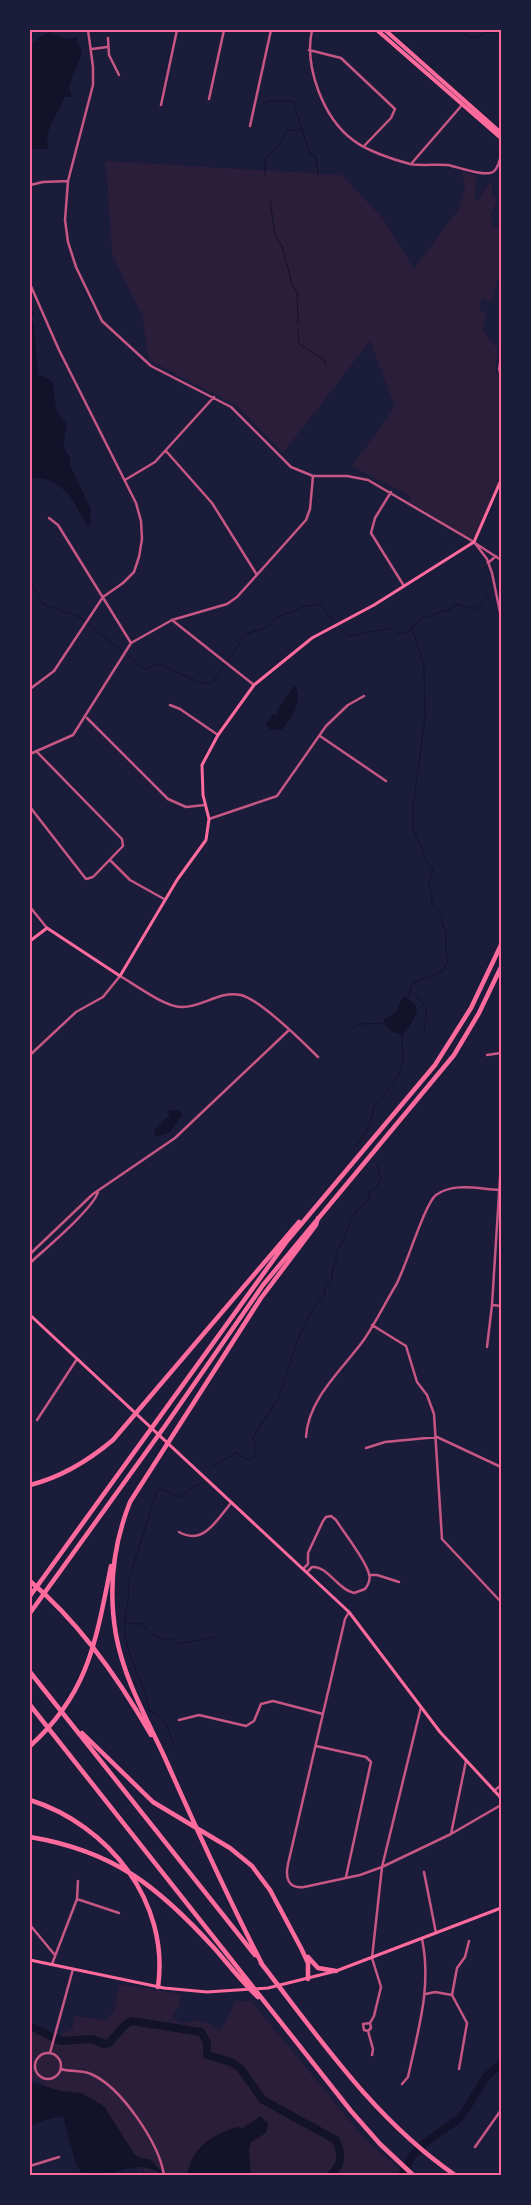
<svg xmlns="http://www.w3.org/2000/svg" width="531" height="2205" font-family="'Fira Sans Condensed',sans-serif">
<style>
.green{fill:#2a1e3b}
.water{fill:#12122b}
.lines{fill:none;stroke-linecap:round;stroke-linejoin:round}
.stream{stroke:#12122b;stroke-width:1}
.river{stroke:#12122b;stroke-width:8}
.minor{stroke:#c65784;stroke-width:2.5}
.tertiary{stroke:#c65784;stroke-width:2.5}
.secondary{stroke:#ff6b9d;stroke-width:3}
.primary{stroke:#ff6b9d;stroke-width:4}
.motorway{stroke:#ff6b9d;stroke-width:4.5}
.neatline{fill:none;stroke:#ff6b9d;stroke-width:2}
</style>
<rect width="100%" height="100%" fill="#1b1b3a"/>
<!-- green -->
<path class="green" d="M106,161L342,175L384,220L414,269L458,210L465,191L462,171L476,175C478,184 473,192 475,200L478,201L489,182L492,184V196L497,200L491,215L493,226L496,228L501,222L499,250L501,268L492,301L482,299L479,309L486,315L483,330L498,350L495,371L501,377V479L474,541L410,502V496L352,466L395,407L370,341L283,453L236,405L149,360L142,315L112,254Z
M119,1984L181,1994L179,2004L172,2018L182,2023C197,2019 207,2021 220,2031L233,2009L234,2001H251L363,2137L406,2175H140L139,2161L48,2089L43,2083L30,2078V2028L52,2037H61L63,2033L73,2029L74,2016L105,2020L114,2011Z"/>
<!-- water -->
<path class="water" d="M49,33L67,39L78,37L77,40L82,53L69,86L72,97H65L50,126L47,135L48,149H30V46L41,36Z
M30,304L34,315L31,318L34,325L38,375L48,378L53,383C56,399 52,413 67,423L63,447L70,457V466L91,509L90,526C81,520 80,511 74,502C64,487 49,475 30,479Z
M295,685C303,703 293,716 281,730H271L266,724L273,714L278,715L277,711Z
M406,997L415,1004L417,1011C413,1020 406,1040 393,1032C388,1029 385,1026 384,1020L397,1011L402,998Z
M169,1110H179L182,1115L169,1133L155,1137L154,1130L170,1115L167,1112Z
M30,2082L61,2091L81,2093L104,2106L135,2155L141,2158L150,2159L161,2171L160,2173C140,2162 130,2169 110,2173C101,2175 92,2175 83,2175L75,2162L63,2116L45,2120L30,2126Z
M260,2116L268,2123L266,2133L251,2142L249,2150L251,2175H187C192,2152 203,2141 224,2132C231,2129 235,2126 243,2128Z"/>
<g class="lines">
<!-- stream -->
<path class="stream" d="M460,30L470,37L477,38L485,32H501
M262,105L268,101H293L310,154L315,156L319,177
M265,176V158L277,147L287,131L301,129
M270,200L275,234L282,246L292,284L297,292L298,323
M298,329L299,344L324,360L326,365
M30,580L43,604L80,617L122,651
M500,594H501
M341,628L348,636L393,628L398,633H406L421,619L453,608L456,604C482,611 472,611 490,595
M127,655L146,670L155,665H161L199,682L211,684L246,634L265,628L278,617L306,606L320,604L333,621
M411,991C426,1005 429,1009 424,1029L427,1034
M408,996L413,983L443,971L448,961C444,952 446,944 446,934C446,926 440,925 442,915L432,905C433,887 425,888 433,869L422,855L423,849L413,829V807L425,717L424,666L412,628
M351,1029L359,1024L384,1023
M357,1145L369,1126L375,1104L393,1085L400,1071L403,1063L402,1032
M212,1466L236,1453L249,1460L254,1457L256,1450L253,1437L279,1397L299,1336L314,1307L324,1296L325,1287L332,1279C330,1269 338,1263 336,1253C351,1230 345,1218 369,1199V1192L377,1186L381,1179L377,1164
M126,1623L142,1624C150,1635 158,1641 173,1639L178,1644L214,1637
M173,1743L167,1725L160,1717L149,1710C145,1682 129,1664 125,1633C122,1616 132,1599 128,1583L157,1490L160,1489L180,1497L194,1486L202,1483
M142,2175L143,2168"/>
<!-- river -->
<path class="river" d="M30,2026L60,2041L92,2039L104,2044L109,2043L126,2024L132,2021L201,2032L207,2042V2055L231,2062L241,2069L263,2100L336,2140C342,2155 343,2163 331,2175
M402,2175L413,2155L425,2143L461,2117L486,2077L501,2063"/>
<!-- minor -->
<path class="minor" d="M88,30L93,67V85L68,181L65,220L68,242L76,267L102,321L151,366L231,407L291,467L313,476H347L368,480L474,542L487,559L492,573L501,617
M312,30C304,66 323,118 353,140C365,150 394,160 410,164C422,166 435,164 448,165C458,167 484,177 493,172C498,169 499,162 501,156
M108,38L109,55L119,75
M92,49L107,47
M309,50L341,58L395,109L391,118L365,145
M209,99L224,30
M161,105L177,30
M250,126L271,30
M411,164L462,105
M30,185L43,182L68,181
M30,284L59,350L136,503L141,521L142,539L139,557L134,572L123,583L103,597L54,671L30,689
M501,358L499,369L501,376
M166,451L212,503L257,575
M125,480L155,462L214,397
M391,492L375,518L371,533L404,586
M49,518L58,525L131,643
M475,543L501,560
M488,563L496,556
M172,620L254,685
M170,705L180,709L218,735
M87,718L168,799L186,807L205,805
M320,736L386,781
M30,754L73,735L131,643L172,620L227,604L237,597L306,520L310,509L313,476
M30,807L86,879L93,877L123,846L122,839L36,751
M209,819L277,796L326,726L348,705L364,696
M110,860L130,880L164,899
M30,1055L76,1012L103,997L120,976C134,984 165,1007 181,1007C202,1008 219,990 241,995C262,1001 302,1041 318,1057
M487,1055L501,1053
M30,1254L93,1194L175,1138L289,1030
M30,1263C45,1249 93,1209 98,1192
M493,1305L501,1306
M372,1325L406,1346L417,1382L427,1395L434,1414L442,1539L501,1602
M487,1347L492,1305L501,1162
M37,1420L77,1359
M306,1437C308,1399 341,1371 363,1341C375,1324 385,1303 396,1285C406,1267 425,1203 436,1195C454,1182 479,1189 499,1190
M366,1448L385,1442L437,1437L501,1467
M179,1532C203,1546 217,1520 231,1503
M303,1569L308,1564V1553L323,1521L326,1517L331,1516L336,1520C344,1533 366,1560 369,1574C371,1580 368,1585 365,1589L354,1593C338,1590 327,1565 312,1567L307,1572
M369,1575H377L399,1582
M349,1612L345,1619L288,1864C285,1878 288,1889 304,1887L360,1875L382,1867L451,1834L501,1805
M179,1720L199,1715L246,1726L254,1721L261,1704L273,1701L323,1714
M316,1746L366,1757L371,1762L346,1877
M494,1791L501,1785
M451,1834L466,1761
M424,1872L436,1933
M77,1899L119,1913
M30,1925L54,1954
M52,1964L77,1899L78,1881
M426,1994L435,1992L452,1995L457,1968L465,1957L469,1941
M452,1995L467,2023L459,2069
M370,2023L363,2024L364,2030L368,2031L371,2028L370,2023L374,2016L381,1987L372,1958L382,1867L421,1707
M368,2031L373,2049L372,2055
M35 2066a13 13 0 1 1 26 0a13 13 0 1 1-26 0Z
M50,2053L73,1969
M61,2069C70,2072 83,2070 91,2074C121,2087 159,2143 164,2175
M402,2084L408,2077C418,2030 432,1987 422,1939
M475,2147L501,2110
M30,2166L59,2157"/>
<!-- tertiary -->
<path class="tertiary" d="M30,907L47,928"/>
<!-- secondary -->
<path class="secondary" d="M30,941L47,928L120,976L177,880L206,840L209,819L203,795L202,765L218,735L254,685L312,638L374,605L474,542L501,480
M30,1315L349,1612L440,1732L501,1798
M30,1960L164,1988L207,1992L268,1988L336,1971L501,1908"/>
<!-- primary -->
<path class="primary" d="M377,30L501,138
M385,30L501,133"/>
<!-- motorway -->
<path class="motorway" d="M30,1485C62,1477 88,1461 113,1440L299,1222
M30,1581C80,1623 119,1679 151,1735
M30,1596L287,1241L435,1065L471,1008L501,945
M30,1613L165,1426L263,1285L454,1055L479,1013L501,967
M30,1672L255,1955
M30,1705L351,2111L380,2144L413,2175
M82,1733L153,1802L230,1848L252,1866L270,1890L301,1948L308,1963V1979
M30,1746C89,1693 96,1640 111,1566
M30,1800C109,1825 170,1902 158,1987
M30,1837C114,1851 159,1887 215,1949C229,1965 242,1982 258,1997
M308,1957L318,1968L336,1971
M261,1963C320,2039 375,2120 455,2175
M262,1964C227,1896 196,1828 165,1758C147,1719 124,1679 116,1635C108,1589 113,1545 130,1502L261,1298L316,1225L318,1218"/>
</g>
<!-- border -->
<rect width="531" height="2205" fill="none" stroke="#1b1b3a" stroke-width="62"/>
<rect x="31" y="31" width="469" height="2143" class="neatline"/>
</svg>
